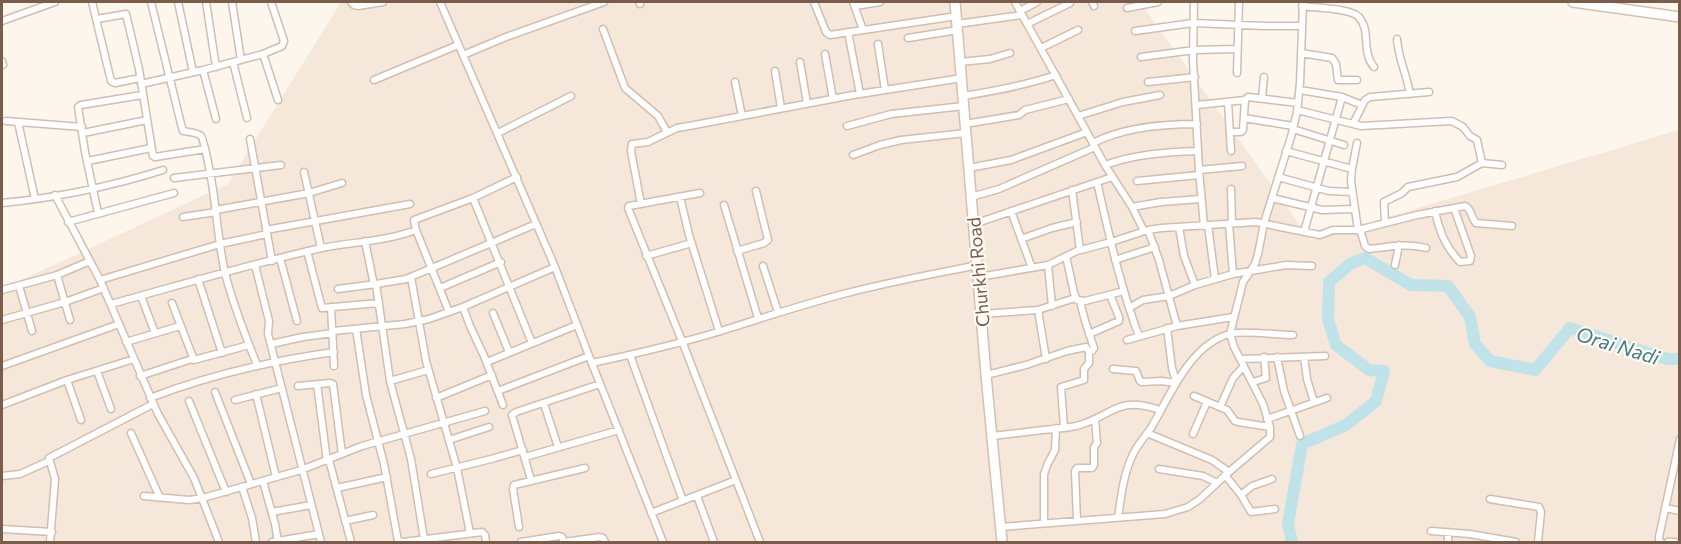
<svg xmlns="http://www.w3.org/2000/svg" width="1681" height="544" font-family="Commissioner,sans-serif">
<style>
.residential{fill:#f5e8da}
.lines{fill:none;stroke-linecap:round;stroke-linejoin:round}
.river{stroke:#bfe3e8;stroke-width:12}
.street-casing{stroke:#d1beb0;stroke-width:9}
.secondary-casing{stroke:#d6c0b0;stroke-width:12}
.street{stroke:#fff;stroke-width:6}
.secondary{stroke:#fff;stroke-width:9}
.labels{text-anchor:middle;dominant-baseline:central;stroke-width:4.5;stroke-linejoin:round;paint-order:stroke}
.street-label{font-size:18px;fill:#7a5c4d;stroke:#fffaf3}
.water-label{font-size:20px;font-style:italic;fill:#437c86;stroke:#fffaf3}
</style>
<rect width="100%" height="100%" fill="#fdf6ec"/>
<!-- residential -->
<path class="residential" d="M341,2H1140L1311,240L1679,130V542H2V289L228,184Z"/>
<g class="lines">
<!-- river -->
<path class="river" d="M1292,542L1288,524L1302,444L1346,425L1376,401L1384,371L1369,370L1336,345L1328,319L1329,282L1350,264L1365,258L1411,285L1448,286L1470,317L1475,344L1490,361L1535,370L1570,328L1667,359H1680"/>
<defs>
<path id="street" d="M92,2L111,81L115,83L140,78
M151,2L182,128L183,131C188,132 197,132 201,136C204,138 212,183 213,190C217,218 219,246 225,273C233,304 245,335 257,365
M178,2L193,72
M206,2L216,67
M232,2L241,60
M351,2L354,5L358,6L383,2
M440,2L555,267L589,356L663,542
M639,2L640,4
M814,2L826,32L830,35L957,16
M853,2L863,30
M1015,2L1105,165L1132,207L1144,231
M1092,2L1094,6
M1194,2L1193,60L1199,170L1204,226
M855,6L880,2
M1302,6C1315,8 1351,8 1359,17C1364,23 1366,32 1366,40C1367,50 1367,59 1374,67
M1127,8L1158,2
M1020,11L1037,2
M97,19L126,14L139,69L153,156L155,157L205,149
M2,21L55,2
M957,24L1022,15
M1027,24L1070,3
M603,29L625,88L658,116L667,132
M1135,31L1193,23L1265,26H1301
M848,32L860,94
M908,38L958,30
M1397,39C1398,58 1407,75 1410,94
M878,44L885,90
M1041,48L1078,30
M1301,53L1332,58L1336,64L1338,80H1357
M263,54L278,100
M825,54L833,99
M463,55L506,37L604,2
M1141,57L1194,50L1237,49
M2,61L3,65
M233,62L247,118
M800,62L807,103
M960,62L990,59L1010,53
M203,70L216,119
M775,71L781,108
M1237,73L1239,2
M374,80L458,45
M735,82L742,116
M1148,82L1195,77
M141,84L203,70L263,54L282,46L284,41L271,2
M1300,90L1342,97L1362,105
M963,96C995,91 1026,85 1056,75
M1262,98L1264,77
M1228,102L1231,151
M1197,105L1245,100
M1297,110L1361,126L1452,121L1463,127L1470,136L1477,140L1482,163
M1078,116L1123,102L1160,95
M1244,118L1293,126
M6,121L82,127
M18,122L35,199
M965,124L1019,115L1025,110L1069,99
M1353,124L1365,100L1370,97L1429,92
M847,126L891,114L964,106
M1293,129L1344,145
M1230,132H1241L1243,130L1245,100L1248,97L1298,103
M83,133L147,120
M498,133L571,96
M250,139L272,261
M1093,143C1124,127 1162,124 1197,124
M1357,143L1352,169L1351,181L1358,230
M1286,151L1352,169
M853,155L880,145L901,140L966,133
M88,161L151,148
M1105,165C1136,154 1166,152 1198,151
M969,168L1011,160L1087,132
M1199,170L1242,166
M304,172L321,248
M1278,177L1329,191L1352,192
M174,178L281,165
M1137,181L1199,175
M1097,182C1109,234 1120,286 1139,336
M1231,189L1232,223
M1072,190L1080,250
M700,193L629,206L628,208L682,341L760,542
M55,195L100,280L158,414L194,478L219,542
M680,197L689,235L719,331
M971,197L999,189L1095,147
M473,198L532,343
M1272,198L1322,210L1354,209
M2,203C55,198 112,186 163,170
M641,204L631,151L632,144L648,142L677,128L689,126L853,95L962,78
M724,205L758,318
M1132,207L1161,202L1201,199
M216,210L309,193L342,183
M1011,211L1032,268
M1435,211C1440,233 1445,246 1460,262L1470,261L1471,256L1454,208
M98,213L85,152L78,107L81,105L142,95
M183,217L216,212
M68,222L174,193
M1385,222L1384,202L1402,193L1408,187L1457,177L1482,163L1502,165
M974,224L1112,177
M1229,224L1233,274
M1208,225L1215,279
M1179,227L1184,256L1195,285
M1360,229L1365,246L1369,249C1389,247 1406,243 1426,248
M266,230L410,204
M1148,230L1159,260L1177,326
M1304,232L1342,97
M1021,239L1052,228L1077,222
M365,241L374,285
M307,251L322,308L379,303
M737,251L764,243L768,240L756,191
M646,256L692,243
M1066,256L1074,293L1077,300L1085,301L1124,291
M280,258L297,321
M1115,260L1155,247
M255,265L269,321L268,334L321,542
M1048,265L1052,306
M1395,265L1399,245
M763,266L778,312
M57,275L70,320
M411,277L426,361L457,468L470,533
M979,277L1048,265L1077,251L1111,242L1148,230L1161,228L1256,222L1320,235L1333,230H1358L1417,215L1465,206C1472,209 1471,218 1476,223L1512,226
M198,279L222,353
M100,280L220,244L267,234
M376,284L390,381L411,459L424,539
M19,286L32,331
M440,288L501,262
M338,289L376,284L406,279L536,224
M2,290L57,275L90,261
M141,296L155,333
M1080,301L1085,321L1094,348L1092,351L1089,352
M172,303L194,360L249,345
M111,304C180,285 247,265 317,249C349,242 384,242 416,230
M331,307L334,366
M463,307L470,326L484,356L503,405
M1129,308L1143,300L1169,296L1195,285L1233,274L1286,265L1312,266
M1038,310L1046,359
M449,312L416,230L414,220L473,198L517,177
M493,313L509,352
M981,314L1038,310L1075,298
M2,320L65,302L104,288
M1167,328L1172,368L1176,381
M356,329L366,395L384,464L398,541L403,542L482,532L485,535L486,542
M333,331L405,324L429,319L463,307L555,267
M1089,334L1119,321V317L1110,295
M1127,340L1177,326L1233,317
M126,342L180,326
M271,344L303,337L333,333
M630,355L683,501
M1277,357L1284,391L1300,436
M1304,357L1307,379L1314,402
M1241,359L1325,356
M487,362L577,325
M592,363C635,354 678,344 721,331C761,318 802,305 843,294C888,282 933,274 978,265
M2,366L119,324
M1113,369L1136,371L1140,381L1142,382L1162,381L1175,383
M97,371L111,409
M986,375L1026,365L1067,351L1086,347L1089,352V363L1084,369V380L1061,387L1064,428
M140,376L192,359
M67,380L81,420
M390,381L428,370
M1253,382L1266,378L1264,357
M317,384L327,461
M298,386L330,383L333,384L342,454
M498,391L589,356
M215,392L251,484
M256,394L276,477
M1194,396L1227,410L1235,421L1238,422L1270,427
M150,398C209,375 270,361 334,352
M436,398L492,375
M235,400L282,388
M189,401L226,492
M544,404L558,447
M2,405L67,380L134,359
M1220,407L1233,378L1244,366
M1267,419L1327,398
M131,433L160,498
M1147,433L1212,460L1229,472
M1193,434L1207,402
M992,436C1009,434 1026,432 1043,430C1054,429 1066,428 1076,426C1114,416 1115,395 1160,410
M449,440L489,427
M525,457L619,430
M329,460L351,542
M1159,469L1203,476L1217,483
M431,474L491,459L523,450
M1225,475L1241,495L1251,512L1275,509
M2,476L20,474L49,461
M531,480L512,415L516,412L600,384
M263,481L275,524L278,542
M242,487L252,518L256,542
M337,488L387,477
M1241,495L1252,486L1272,479
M144,496L189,500L203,498L301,470L362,446L485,411
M697,496L714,542
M1490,499L1539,507L1541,512L1538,542
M1665,508L1680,511
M272,512L311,505
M651,513L736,480
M1118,517C1121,498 1123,477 1131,459C1135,447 1144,438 1151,428C1170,396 1189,346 1229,334C1241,330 1278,335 1293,335
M1077,520L1075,471L1077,468H1092L1094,465V447L1097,443L1095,419
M345,521L373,515
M1044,523V474L1048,463L1055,450L1056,428
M519,527L513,489L514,485L585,468
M1001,527L1165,514L1188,507L1200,499L1229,472L1270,437V427L1263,404L1234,347L1230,334L1243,282L1255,264L1258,254L1264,223L1291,137L1297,112L1300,83L1303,2
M2,529L52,532
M1431,531L1470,534L1516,542
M50,542L55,479L49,458L153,404
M272,542L319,534
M521,542L559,536L562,537L564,542L600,537L603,538L605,542
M1448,542V532
M1661,542L1659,540V537L1680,439
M1668,542H1675"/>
<path id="secondary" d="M955,2L986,375L1002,542
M1573,2L1680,17"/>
</defs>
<!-- street casing -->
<use href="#street" class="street-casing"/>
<!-- secondary casing -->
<use href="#secondary" class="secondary-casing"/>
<!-- street -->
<use href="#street" class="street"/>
<!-- secondary -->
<use href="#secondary" class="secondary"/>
</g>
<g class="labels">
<!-- street labels -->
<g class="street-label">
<text transform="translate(978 272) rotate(-95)">Churkhi Road</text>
</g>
<!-- water labels -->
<g class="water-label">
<text transform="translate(1618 345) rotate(17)">Orai Nadi</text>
</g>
</g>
<!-- border -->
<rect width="1681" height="544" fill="none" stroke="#7a5c4d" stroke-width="6"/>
</svg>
